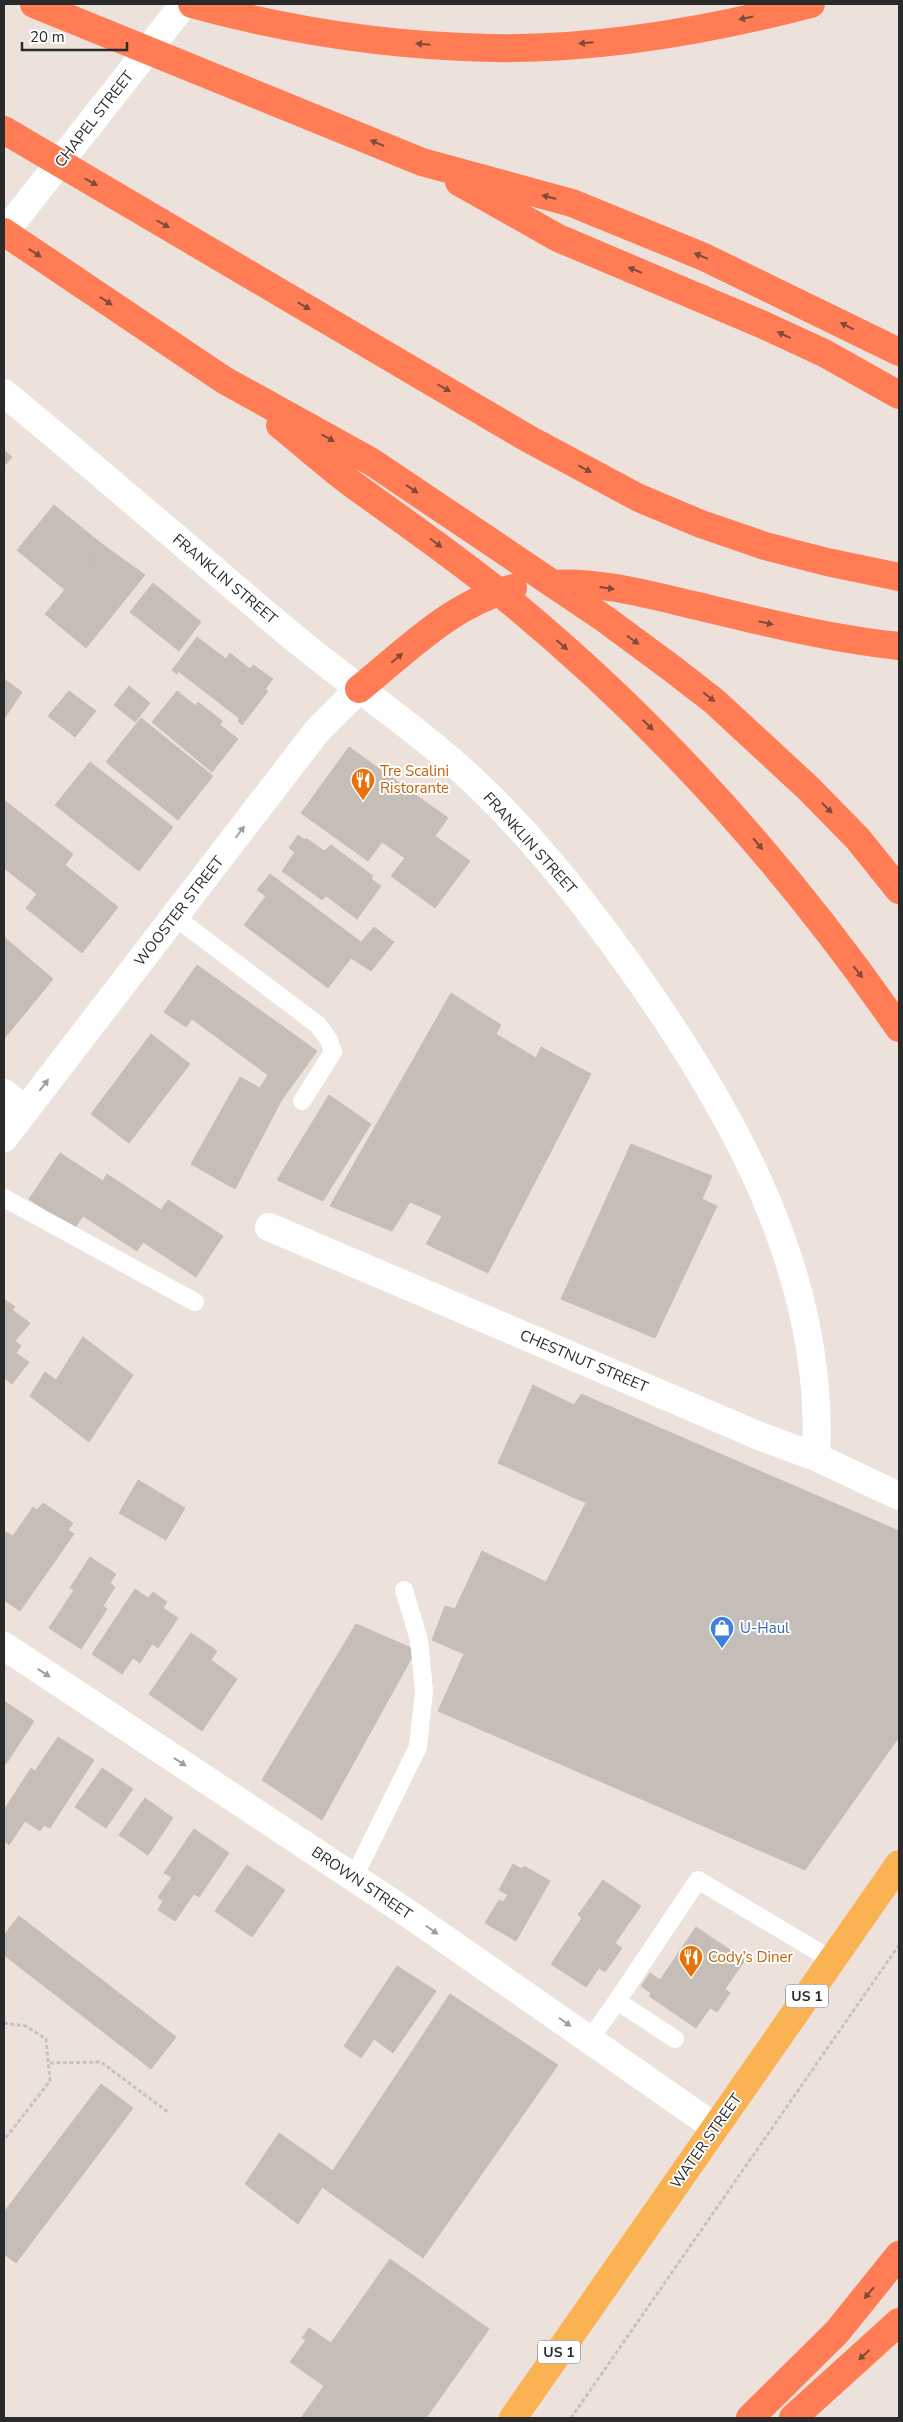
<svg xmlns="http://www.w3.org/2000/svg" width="903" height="2422" font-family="'Nunito Sans',sans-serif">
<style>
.building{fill:#c5bdb7;stroke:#c9beb5}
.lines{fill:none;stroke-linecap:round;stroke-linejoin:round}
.path{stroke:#c3c3c3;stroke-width:3;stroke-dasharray:4 2.5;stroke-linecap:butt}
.lane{stroke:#fff;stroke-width:18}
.street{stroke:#fff;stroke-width:28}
.secondary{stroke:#fff;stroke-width:28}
.primary{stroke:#fab253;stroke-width:28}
.highway{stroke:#ff7c55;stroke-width:28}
.oneway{fill:#7f4b3b}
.oneway2{fill:#9f9f9f}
.labels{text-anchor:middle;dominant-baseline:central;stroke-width:4;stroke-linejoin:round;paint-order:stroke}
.shield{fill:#fff;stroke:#6a6a6a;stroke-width:1}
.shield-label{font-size:14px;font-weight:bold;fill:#2a2a2a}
.street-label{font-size:15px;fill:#2a2a2a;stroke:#fff}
.food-label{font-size:15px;fill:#c56008;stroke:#fff;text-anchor:start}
.shop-label{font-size:15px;fill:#366cbe;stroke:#fff;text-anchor:start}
</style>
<rect width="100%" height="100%" fill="#ede2db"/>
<!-- building -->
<path class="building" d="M4,450L12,457L4,466Z
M54,505L102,544L65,590L17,550Z
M102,544L145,575L86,648L45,614Z
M153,583L201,622L179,651L130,612Z
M197,637L226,659L230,653L250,669L253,665L273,679L265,689L268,691L242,725L238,721L239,718L178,671L177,674L172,670Z
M4,679L22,692L4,719Z
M129,686L150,703L135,722L114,705Z
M69,691L96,711L75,737L48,716Z
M177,691L196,706L198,702L222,721L220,725L238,739L212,772L152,722Z
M141,718L213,776L178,820L106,762Z
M349,747L448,818L435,836L470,861L435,908L391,876L405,858L382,842L368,861L301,813Z
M90,762L173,827L139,871L55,805Z
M4,800L73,854L65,865L118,907L82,953L26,908L37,894L4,868Z
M298,835L305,840L306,838L324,851L331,845L373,876L371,879L381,886L357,919L326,896L322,900L282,871L295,852L289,848Z
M270,874L361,942L374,927L394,942L371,971L351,958L328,988L244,925L266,896L257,890Z
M4,937L53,979L4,1039Z
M197,965L317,1051L281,1101L235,1189L191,1164L240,1077L260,1088L268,1075L192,1019L186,1027L164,1012Z
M451,993L501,1025L496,1034L536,1058L541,1047L591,1074L488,1273L426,1244L442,1216L410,1202L392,1231L330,1206Z
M151,1034L190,1064L129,1143L91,1114Z
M329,1095L371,1124L323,1201L277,1180Z
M631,1144L712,1176L702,1199L717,1206L655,1338L561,1299Z
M60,1153L103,1181L107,1174L161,1210L168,1200L223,1236L196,1277L143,1242L137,1251L83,1216L74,1229L29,1199Z
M4,1299L15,1307L12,1310L30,1323L15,1341L21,1346L16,1353L29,1362L12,1384L4,1378Z
M83,1337L133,1375L89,1442L30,1396L45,1372L56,1380Z
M533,1385L574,1405L581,1394L899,1531V1737L805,1870L438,1711L464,1654L432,1640L445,1606L455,1609L482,1551L546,1582L586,1503L498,1463Z
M138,1480L185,1508L166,1540L119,1513Z
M43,1503L73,1523L68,1530L74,1534L20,1611L4,1600V1536L6,1532L13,1536L33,1507L37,1510Z
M90,1557L116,1574L110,1583L115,1587L103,1606L107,1609L81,1649L49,1628L74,1590L70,1588Z
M135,1589L148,1598L153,1592L167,1602L163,1608L178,1618L158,1648L152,1644L140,1663L133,1658L122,1674L92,1654Z
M356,1624L416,1650L322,1820L262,1780Z
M191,1633L217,1651L211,1660L237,1679L202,1731L149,1694Z
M4,1701L34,1721L6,1764L4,1763Z
M58,1737L94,1760L50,1828L44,1825L40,1831L25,1821L9,1845L4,1841V1810L31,1768L35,1771Z
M102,1768L133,1789L106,1828L75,1807Z
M145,1798L173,1818L148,1855L119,1835Z
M194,1829L229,1853L199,1897L194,1894L175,1921L158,1910L163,1901L158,1897L172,1877L164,1873Z
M513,1864L522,1869L524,1866L550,1881L516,1941L485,1923L499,1900L503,1902L508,1895L499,1890Z
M247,1865L285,1890L252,1937L215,1911Z
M603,1880L641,1906L615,1943L622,1948L605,1972L599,1968L586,1987L551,1964L582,1918L578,1915Z
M19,1916L176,2037L151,2069L4,1955V1935Z
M696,1927L745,1960L725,1989L730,1993L717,2012L710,2008L696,2028L649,1996L651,1993L641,1986L650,1973L660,1980Z
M397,1966L436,1991L393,2053L374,2039L361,2058L344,2046Z
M450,1994L558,2065L423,2258L322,2187Z
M101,2084L133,2108L16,2263L4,2254V2212Z
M279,2133L333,2171L298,2224L245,2184Z
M390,2259L489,2329L426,2418H301L324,2386L290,2362L306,2340L302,2338L309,2328L331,2343Z"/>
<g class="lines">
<!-- path -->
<path class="path" d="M4,2023L26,2026L46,2039L50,2081L4,2140
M50,2063L101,2062L169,2113
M571,2418L899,1945"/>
<!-- lane -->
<path class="lane" d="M175,917L318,1025L329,1040L333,1052L302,1101
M4,1198L195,1302
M354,1877L418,1747L424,1691L419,1640L404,1590
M590,2039L617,2001
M675,2039L617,2001L698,1880L832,1960"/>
<!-- street -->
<path class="street" d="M4,393C99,471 192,552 286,631C350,685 421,730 482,789C537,842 584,902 629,965C732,1109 826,1274 816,1457
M4,1093L25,1110
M4,1138L317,731L359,689
M269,1227L762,1437L816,1457L899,1496
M4,1646L409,1914L716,2128"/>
<!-- secondary -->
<path class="secondary" d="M4,233L184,4"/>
<!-- primary -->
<path class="primary" d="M513,2418L899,1864"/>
<!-- highway -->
<path class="highway" d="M34,4L422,162L572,203L704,257L899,352
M192,4C289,31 391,46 492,48C597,50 710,30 811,4
M4,130L527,438L639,498L701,524L765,546L827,562L899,577
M459,182L558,238L759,323L824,353L899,395
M4,232L224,380L372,462L605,619L670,667L714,701L808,788L858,839L899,890
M280,425C305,445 329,467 355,486C409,525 464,563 516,606C663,728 790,871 899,1028
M553,584C599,580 658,597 702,607C768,623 832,639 899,646
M359,689C406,651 452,603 513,588
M750,2418L837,2332L899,2255
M793,2418L899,2322"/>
</g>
<!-- one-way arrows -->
<defs><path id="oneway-solid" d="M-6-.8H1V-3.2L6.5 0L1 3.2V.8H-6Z" transform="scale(1.25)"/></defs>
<g class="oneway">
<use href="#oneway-solid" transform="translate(746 18) rotate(168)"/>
<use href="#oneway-solid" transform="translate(586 43) rotate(175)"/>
<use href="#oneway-solid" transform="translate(423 44) rotate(-175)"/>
<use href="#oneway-solid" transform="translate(377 143) rotate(-158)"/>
<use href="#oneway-solid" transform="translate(91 182) rotate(30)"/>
<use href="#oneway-solid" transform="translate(549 197) rotate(-165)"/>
<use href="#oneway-solid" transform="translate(163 224) rotate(30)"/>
<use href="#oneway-solid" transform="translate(35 253) rotate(33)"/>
<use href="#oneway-solid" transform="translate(701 256) rotate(-157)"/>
<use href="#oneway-solid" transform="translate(635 270) rotate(-158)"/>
<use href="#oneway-solid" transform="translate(106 301) rotate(34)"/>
<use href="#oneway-solid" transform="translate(304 306) rotate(30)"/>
<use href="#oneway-solid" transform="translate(847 326) rotate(-153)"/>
<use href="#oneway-solid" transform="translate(784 335) rotate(-155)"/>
<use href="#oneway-solid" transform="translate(444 388) rotate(30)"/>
<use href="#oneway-solid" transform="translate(328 438) rotate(29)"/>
<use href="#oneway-solid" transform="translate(585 469) rotate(28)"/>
<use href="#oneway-solid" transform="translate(412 489) rotate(34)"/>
<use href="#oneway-solid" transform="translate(436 543) rotate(37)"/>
<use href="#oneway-solid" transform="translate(607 588) rotate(8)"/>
<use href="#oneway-solid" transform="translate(766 623) rotate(13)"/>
<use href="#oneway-solid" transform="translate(633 640) rotate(36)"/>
<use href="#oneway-solid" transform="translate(562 645) rotate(41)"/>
<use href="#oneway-solid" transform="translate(397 658) rotate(-40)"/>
<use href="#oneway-solid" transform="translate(709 697) rotate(39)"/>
<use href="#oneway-solid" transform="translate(648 725) rotate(44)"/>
<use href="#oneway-solid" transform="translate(827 808) rotate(46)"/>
<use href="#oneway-solid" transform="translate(758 844) rotate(50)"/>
<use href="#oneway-solid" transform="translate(858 972) rotate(52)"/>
<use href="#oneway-solid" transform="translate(869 2293) rotate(130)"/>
<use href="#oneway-solid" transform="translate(864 2355) rotate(138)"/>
</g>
<g class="oneway2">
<use href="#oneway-solid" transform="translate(240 832) rotate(-53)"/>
<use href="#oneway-solid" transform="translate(44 1085) rotate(-52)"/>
<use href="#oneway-solid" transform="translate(44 1673) rotate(33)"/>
<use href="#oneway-solid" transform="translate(180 1762) rotate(33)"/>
<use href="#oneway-solid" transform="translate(432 1930) rotate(35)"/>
<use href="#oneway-solid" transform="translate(565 2022) rotate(35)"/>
</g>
<!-- icons -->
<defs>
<symbol id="restaurant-pin" viewBox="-11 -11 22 30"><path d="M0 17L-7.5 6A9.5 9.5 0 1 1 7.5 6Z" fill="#e8710a" stroke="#fff"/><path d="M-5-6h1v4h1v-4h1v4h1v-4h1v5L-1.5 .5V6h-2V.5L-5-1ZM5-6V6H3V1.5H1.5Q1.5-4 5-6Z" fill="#fff"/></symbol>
<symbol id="shop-pin" viewBox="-11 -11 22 30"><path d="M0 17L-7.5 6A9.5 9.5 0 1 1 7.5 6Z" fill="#3f7fe0" stroke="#fff"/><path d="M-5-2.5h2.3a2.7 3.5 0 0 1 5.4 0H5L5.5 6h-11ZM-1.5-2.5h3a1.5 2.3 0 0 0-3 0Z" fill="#fff"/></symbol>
</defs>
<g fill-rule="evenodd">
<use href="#restaurant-pin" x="349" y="766" width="28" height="38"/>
<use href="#shop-pin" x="708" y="1614" width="28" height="38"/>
<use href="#restaurant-pin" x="677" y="1943" width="28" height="38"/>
</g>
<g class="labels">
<!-- shield labels -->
<g class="shield">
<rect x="786" y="1984.5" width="42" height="23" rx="4"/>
<rect x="538" y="2340.5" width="42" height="23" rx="4"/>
</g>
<g class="shield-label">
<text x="807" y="1996">US 1</text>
<text x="559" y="2352">US 1</text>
</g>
<!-- street labels -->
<g class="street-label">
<text transform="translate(94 119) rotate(-52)">CHAPEL STREET</text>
<text transform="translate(225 579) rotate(40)">FRANKLIN STREET</text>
<text transform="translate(530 843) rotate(48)">FRANKLIN STREET</text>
<text transform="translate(179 911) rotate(-52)">WOOSTER STREET</text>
<text transform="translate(584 1361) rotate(23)">CHESTNUT STREET</text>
<text transform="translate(362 1883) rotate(34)">BROWN STREET</text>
<text transform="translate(706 2141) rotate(-55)">WATER STREET</text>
</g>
<!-- food labels -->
<g class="food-label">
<text x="380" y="771">Tre Scalini<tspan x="380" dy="17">Ristorante</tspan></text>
<text x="708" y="1957">Cody’s Diner</text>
</g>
<!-- shop labels -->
<g class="shop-label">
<text x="740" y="1628">U-Haul</text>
</g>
</g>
<!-- border -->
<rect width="903" height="2422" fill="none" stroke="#2a2a2a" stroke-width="10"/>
<!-- scale -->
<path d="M22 42v8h105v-8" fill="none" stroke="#2a2a2a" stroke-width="2.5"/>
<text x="30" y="42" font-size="15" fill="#2a2a2a" stroke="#ffffff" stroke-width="4" paint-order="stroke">20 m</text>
</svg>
